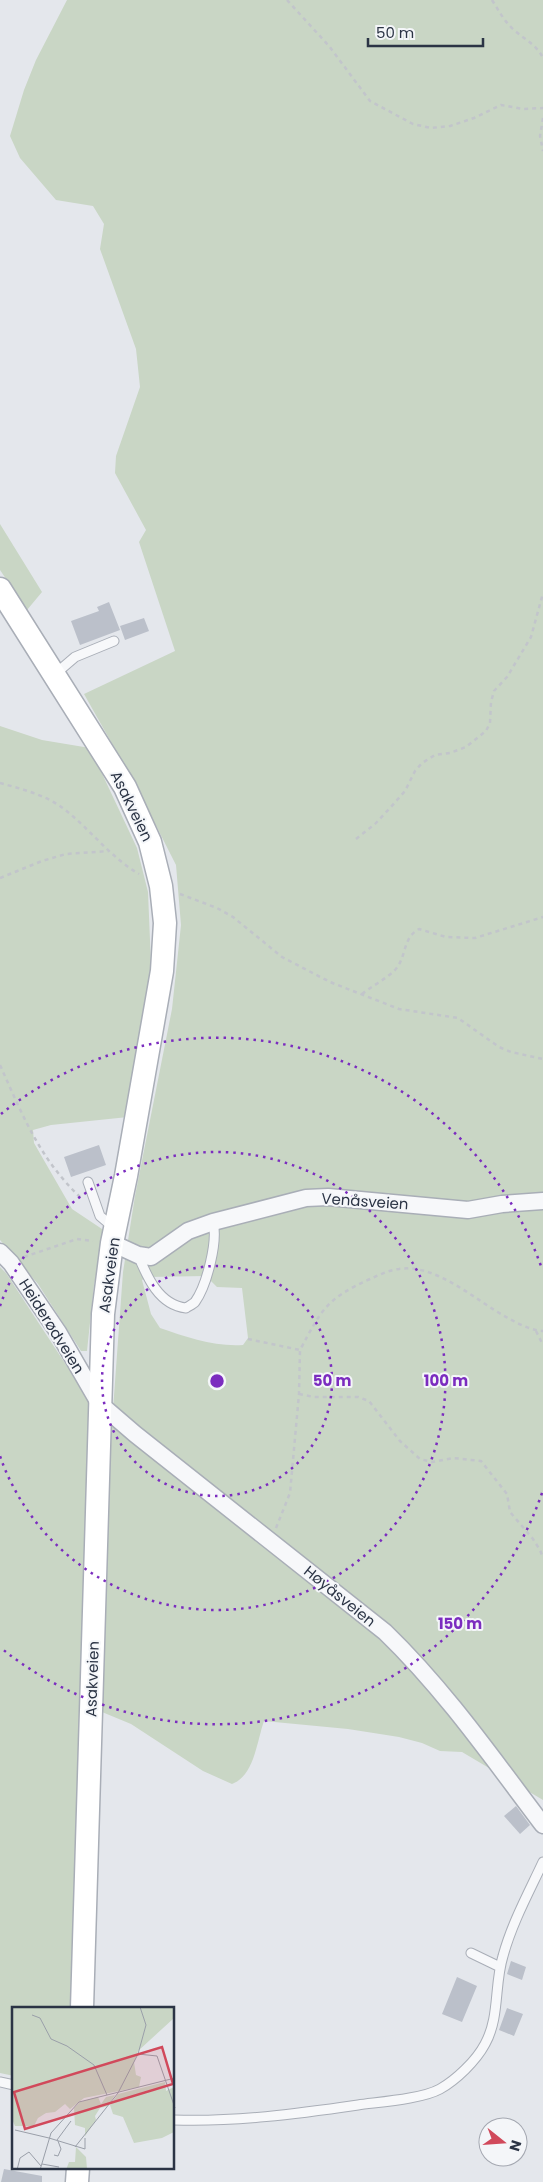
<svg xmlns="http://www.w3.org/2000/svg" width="543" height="2182" font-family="Poppins,sans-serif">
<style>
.green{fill:#c9d6c5;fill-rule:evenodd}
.building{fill:#bbc0ca}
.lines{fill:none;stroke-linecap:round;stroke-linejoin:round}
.lane-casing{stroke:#a9aeb7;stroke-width:11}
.street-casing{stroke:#a9aeb7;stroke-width:19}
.secondary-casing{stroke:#a9aeb7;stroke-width:25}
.path{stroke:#c2c5cb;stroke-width:2.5;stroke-dasharray:4 4;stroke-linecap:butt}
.lane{stroke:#f7f8fa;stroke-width:9}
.street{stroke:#f7f8fa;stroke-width:16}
.secondary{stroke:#fff;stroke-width:22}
.ring{fill:none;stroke:#7b2cbf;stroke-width:2.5;stroke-dasharray:2.5 5}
.labels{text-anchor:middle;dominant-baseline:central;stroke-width:4;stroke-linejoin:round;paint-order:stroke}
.street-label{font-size:15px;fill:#2b3445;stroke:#f4f6f9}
.inset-road{fill:none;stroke:#9a9fa9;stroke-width:1}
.view{fill:#d1495b;fill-opacity:0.15;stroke:#d1495b;stroke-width:2.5}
.inset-edge{fill:none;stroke:#2b3445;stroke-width:2.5}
.centre{fill:#7b2cbf;stroke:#f4f6f9;stroke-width:2.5}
.ring-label{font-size:15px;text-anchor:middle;font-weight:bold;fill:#7b2cbf;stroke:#f4f6f9;stroke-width:4;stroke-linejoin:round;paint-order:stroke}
</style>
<rect width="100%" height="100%" fill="#e4e7ec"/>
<!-- green -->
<path class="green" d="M67,0H543V1800L462,1752L440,1751L422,1743L399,1737L348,1729L264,1721C257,1741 254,1776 232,1784L203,1771L131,1724L102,1712L111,1437L123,1272L135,1196L172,1009L181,925L176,865L137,788L84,694L175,651L139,542L146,530L115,473L116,456L140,387L136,349L100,249L104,224L93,206L56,200L20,158L10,136L24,90L36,60ZM206,1276L217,1287L242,1288L248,1338L243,1345C215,1347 186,1337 160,1328L151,1314L142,1280L147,1277Z
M0,524L42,592L27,610L0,570Z
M0,726L42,740L90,748L137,848L148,892L151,964L128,1117L51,1125L33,1130L34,1143L72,1209L105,1231L94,1285L87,1351H81L38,1284L0,1240Z
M0,1267L6,1273L89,1400L84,1645L80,1700L75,1909L70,2008H14V2076L0,2073Z"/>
<!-- building -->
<path class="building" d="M109,602L120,630L80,645L71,621L99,611L97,607Z
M144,618L149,631L125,640L120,626Z
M99,1145L106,1165L71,1177L64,1157Z
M516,1806L530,1825L520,1834L504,1816Z
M511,1961L526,1967L522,1980L507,1974Z
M457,1977L477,1986L462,2022L442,2014Z
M507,2008L523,2014L514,2036L499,2030Z
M4,2169L42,2176V2182H1Z"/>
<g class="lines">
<defs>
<path id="lane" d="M54,675L75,657L114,641
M88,1182L100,1216L113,1227
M138,1255C147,1277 159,1305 186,1308C189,1306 193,1304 195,1302C207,1285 218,1241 213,1222
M471,1953L500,1967
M0,2082L14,2085
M174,2120C236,2122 296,2114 358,2105C379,2102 422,2099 440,2089C456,2080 476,2061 485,2044C500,2017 494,1985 503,1956C512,1923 529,1892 543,1862"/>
<path id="street" d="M112,1243L138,1255L151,1257L188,1231L213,1222L306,1198L328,1197L468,1210L502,1204L543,1201
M0,1252L11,1263L58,1332L99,1403L135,1434L385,1632C445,1690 493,1759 543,1825"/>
<path id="secondary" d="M0,589L125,787L150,842L161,886L165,923L162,971L126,1176L112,1243L103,1314L82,2008
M77,2182L78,2168"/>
</defs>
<!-- lane casing -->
<use href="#lane" class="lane-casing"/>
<!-- street casing -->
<use href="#street" class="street-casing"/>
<!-- secondary casing -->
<use href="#secondary" class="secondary-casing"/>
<!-- path -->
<path class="path" d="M287,0L329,46L370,101L413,124L431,128L450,126L474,118L501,105L523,109L543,108
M492,0C499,11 504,21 514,30C525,40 536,44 543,58
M543,118L540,136L543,151
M0,783C22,789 46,795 64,809C90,829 110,857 139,874
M356,839L375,824L390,808L405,791L415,771L422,763L435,755L450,753L466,747L486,731L490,723L491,702L494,691L507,677L531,637L543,593
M0,878L42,861L66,854L109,851
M180,894L217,908L233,917L282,957L330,982L399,1009L458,1018L499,1047L511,1052L543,1059
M362,994C372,986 386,979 395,970C407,957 402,938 419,929L446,937L475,938L543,917
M0,1065C23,1116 39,1158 81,1198
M24,1257L77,1239L93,1241
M536,1331L543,1345
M248,1339L300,1350C322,1309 326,1299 370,1279C379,1275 389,1270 399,1269C436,1263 476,1301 508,1318C519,1324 530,1330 543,1331
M299,1394L314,1397H358L369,1401L400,1441L420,1459L432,1462L453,1458L481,1461L507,1494L510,1512L533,1539L540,1550L543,1558
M276,1528L290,1493L299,1394L300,1350"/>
<!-- lane -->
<use href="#lane" class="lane"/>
<!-- street -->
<use href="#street" class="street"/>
<!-- secondary -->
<use href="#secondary" class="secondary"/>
</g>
<!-- distance rings -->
<g class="ring">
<circle cx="217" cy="1381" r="115"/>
<path d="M0 1306A229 229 0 1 1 0 1456"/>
<path d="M542 1493A344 344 0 0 1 1 1648M1 1114A344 344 0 0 1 542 1269"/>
</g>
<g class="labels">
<!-- street labels -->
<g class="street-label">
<text transform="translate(132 806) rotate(64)">Asakveien</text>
<text transform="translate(365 1201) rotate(4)">Venåsveien</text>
<text transform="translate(109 1275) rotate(-82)">Asakveien</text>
<text transform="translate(52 1326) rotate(58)">Heiderødveien</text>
<text transform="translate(340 1596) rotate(39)">Høyåsveien</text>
<text transform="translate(92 1679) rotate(-88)">Asakveien</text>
</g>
</g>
<!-- overview -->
<g transform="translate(12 2007)">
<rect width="162" height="162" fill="#e4e7ec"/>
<path d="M0,0H162V11L126,44L122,55L124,68L129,70L127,80L72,91L58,102L53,97L43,105L34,106L26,111L22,119H3L0,112ZM153,75L154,84L162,80V125L150,131L122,136L111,110L101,107L98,98L106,87ZM103,88L96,99L88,101L83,109L84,113L73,129V121L63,118L62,101L68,95L86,90L89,97L94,90ZM64,140L74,150L75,162L54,163L57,155H63Z" fill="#c9d6c5"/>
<path class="inset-road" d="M20,8L28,11L39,32L55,39L82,58L95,88M126,47L145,49L163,101M3,123L37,131M37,131L73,142V131M45,133L59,114M63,140L106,86L126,47L134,18L128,0M42,148L46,149L49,142L46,134M30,157L47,160M5,163L8,151L17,145L29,159M28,163L39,126L67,95L163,71"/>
<path class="view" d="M150,40L161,77L13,122L2,85Z"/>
<rect width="162" height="162" class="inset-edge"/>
</g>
<circle cx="217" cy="1381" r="8" class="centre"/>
<g class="ring-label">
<text x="332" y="1386">50 m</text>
<text x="446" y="1386">100 m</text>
<text x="460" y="1629">150 m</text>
</g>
<!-- north arrow -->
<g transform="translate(503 2142) rotate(107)"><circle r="24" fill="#f4f6f9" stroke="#a4a8b1"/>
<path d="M0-4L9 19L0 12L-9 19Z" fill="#d1495b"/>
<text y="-8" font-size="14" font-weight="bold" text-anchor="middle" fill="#2b3445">N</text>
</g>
<!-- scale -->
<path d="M368 38v8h115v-8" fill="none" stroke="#2b3445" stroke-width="2.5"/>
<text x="376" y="38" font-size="15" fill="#2b3445" stroke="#f4f6f9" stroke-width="4" paint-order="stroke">50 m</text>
</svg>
